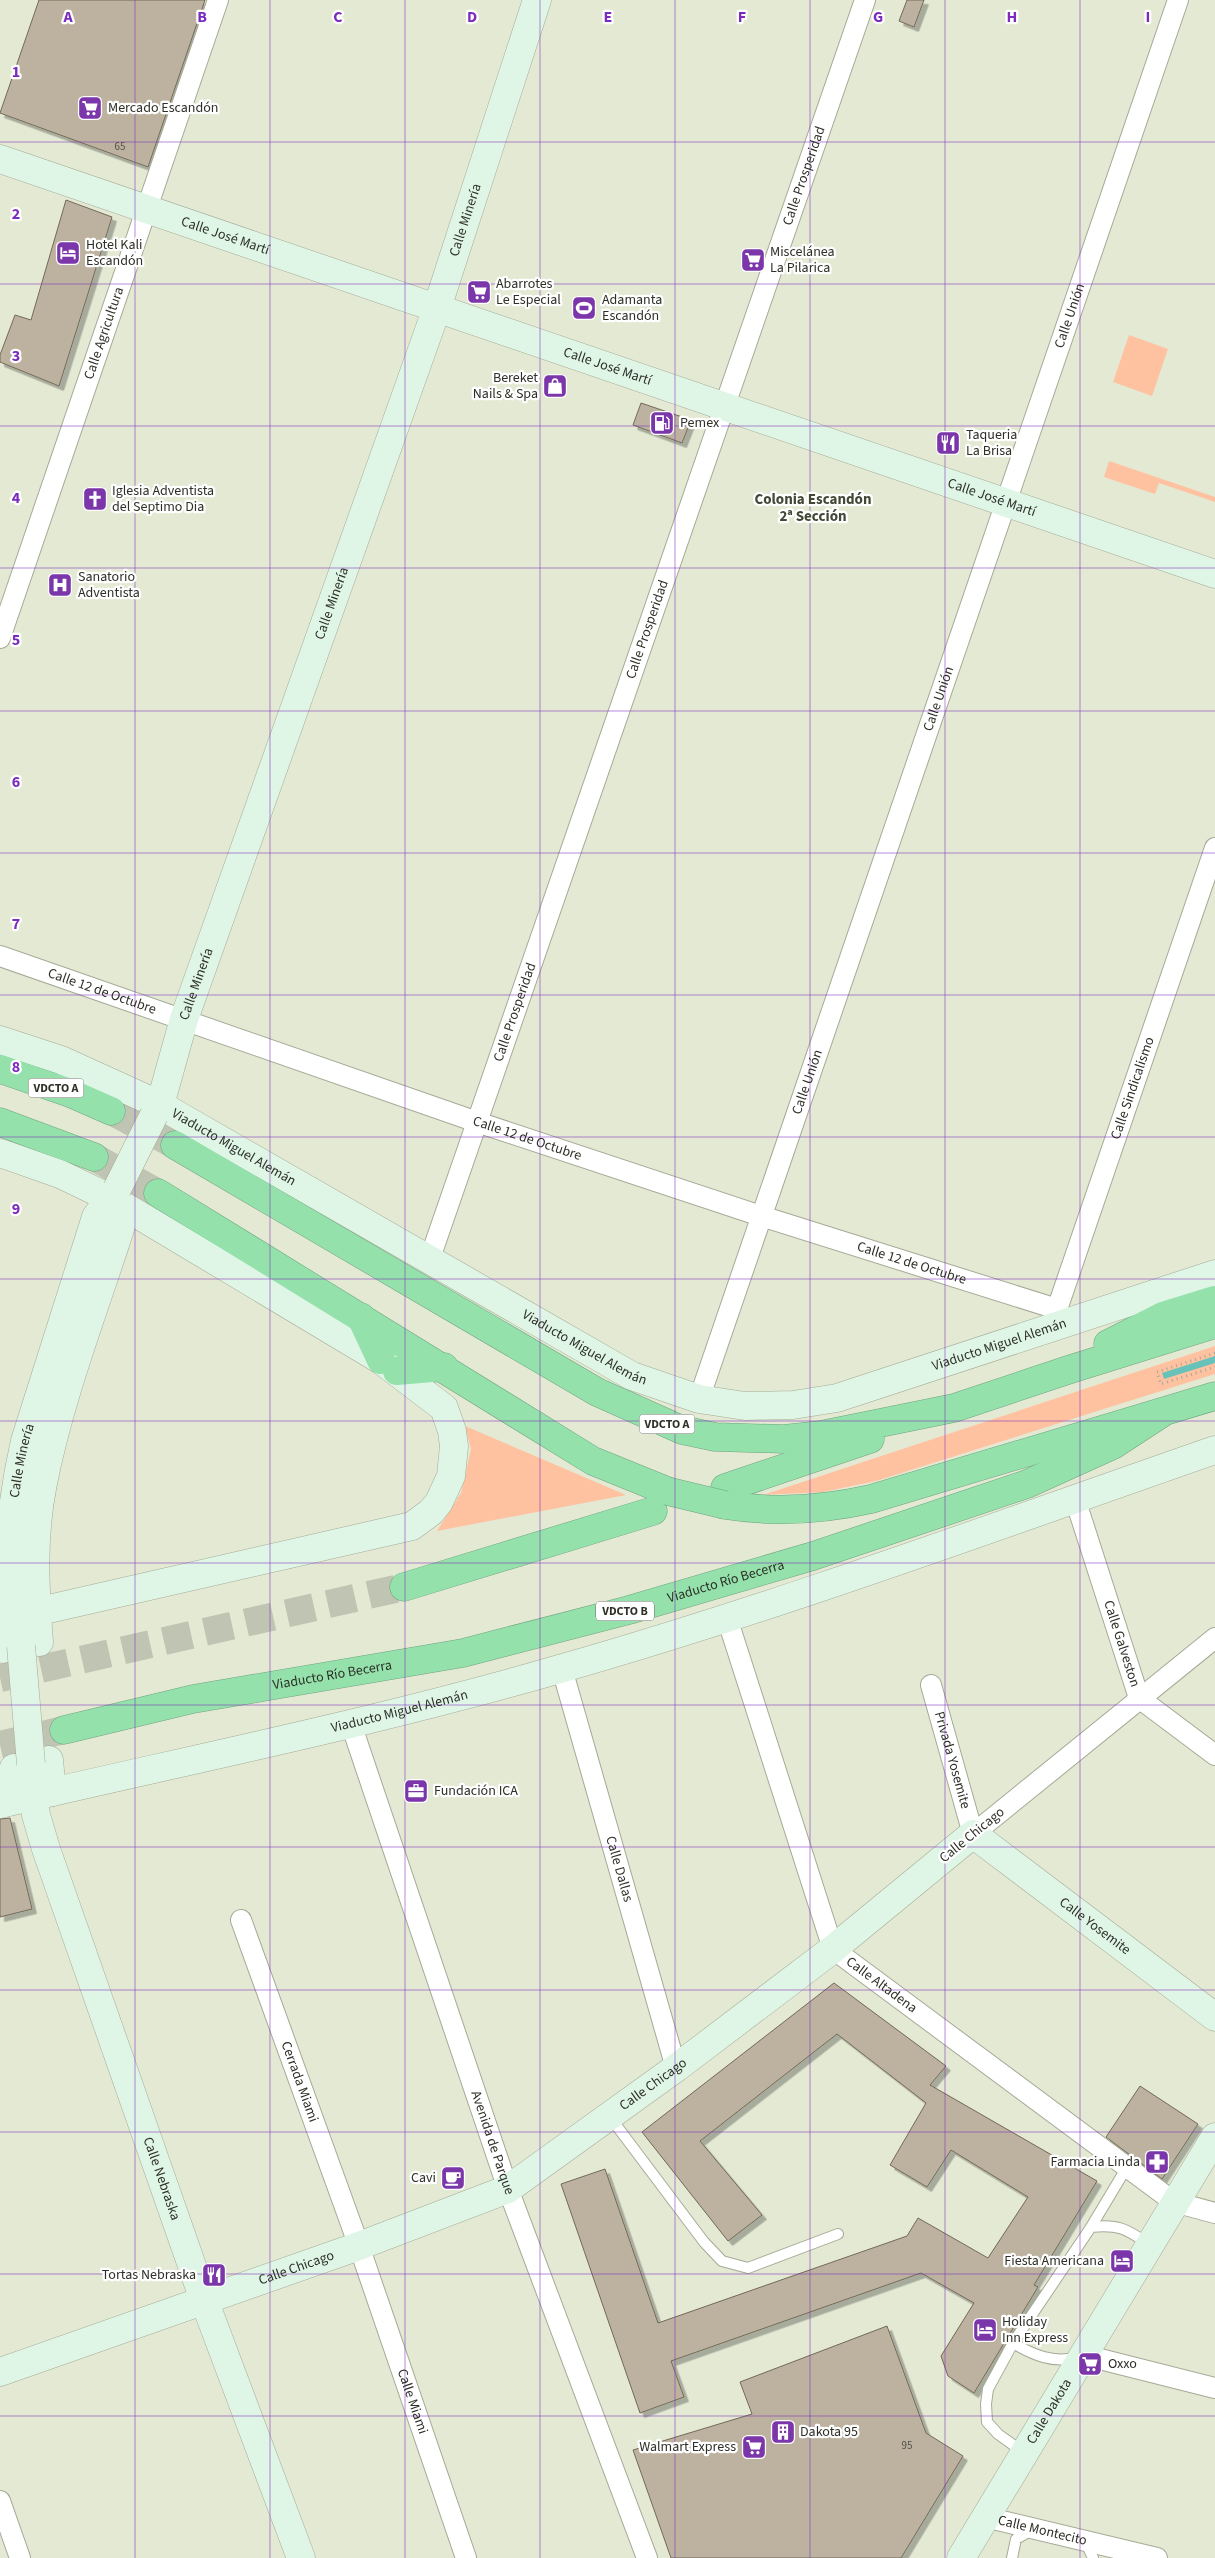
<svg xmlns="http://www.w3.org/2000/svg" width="1215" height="2558" font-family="'Source Sans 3',sans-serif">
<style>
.green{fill:#fec2a0}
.water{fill:#67c2ba}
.building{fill:#bcb29f;stroke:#726957;filter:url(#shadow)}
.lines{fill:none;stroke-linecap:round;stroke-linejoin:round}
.highway-tunnel{stroke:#c0c4b2;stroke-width:28;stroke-dasharray:28 14;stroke-linecap:butt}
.lane-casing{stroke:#a5aa96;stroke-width:12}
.street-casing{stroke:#a5aa96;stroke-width:22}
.secondary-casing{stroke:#a5aa96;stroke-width:29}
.highway-casing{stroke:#70a37e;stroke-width:29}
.path{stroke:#a5a998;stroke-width:3;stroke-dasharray:1 4;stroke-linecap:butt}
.lane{stroke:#fff;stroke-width:10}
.street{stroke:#fff;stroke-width:20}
.secondary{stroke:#dff6e6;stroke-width:28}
.highway{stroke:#94e1ac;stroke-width:28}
.secondary-bridge-casing{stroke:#a5aa96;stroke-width:29;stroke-linecap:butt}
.highway-bridge-casing{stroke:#70a37e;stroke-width:29;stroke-linecap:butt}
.secondary-bridge{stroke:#dff6e6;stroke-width:28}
.highway-bridge{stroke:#94e1ac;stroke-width:28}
.grid{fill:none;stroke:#7b2cbf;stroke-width:1;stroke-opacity:0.55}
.labels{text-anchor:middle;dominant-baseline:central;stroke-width:4.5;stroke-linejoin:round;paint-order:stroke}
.number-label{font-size:11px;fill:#525046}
.shield{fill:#fff;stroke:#6d6e68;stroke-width:1}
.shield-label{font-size:12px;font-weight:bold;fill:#2e3028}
.poi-label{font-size:14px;fill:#2e3028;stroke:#fff;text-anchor:start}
.street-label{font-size:14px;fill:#2e3028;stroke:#fff}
.neighbourhood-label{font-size:15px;font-weight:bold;fill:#434836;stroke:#fff}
.grid-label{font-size:16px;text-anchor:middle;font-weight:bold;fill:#7b2cbf;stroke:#fff;stroke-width:4.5;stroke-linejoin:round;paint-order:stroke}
</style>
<defs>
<filter id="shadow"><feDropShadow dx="4.5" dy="4.5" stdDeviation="0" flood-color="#0004"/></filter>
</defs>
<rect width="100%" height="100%" fill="#e4e9d4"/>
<!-- green -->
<path class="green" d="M1129,335L1168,349L1152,396L1113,382Z
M1109,461L1215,497V502L1159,483L1155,494L1104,477Z
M1215,1346V1374L876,1481L823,1492L763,1495Z
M465,1426L626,1495L437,1531L461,1493L471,1449Z"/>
<!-- water -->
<path class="water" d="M1215,1356V1363L1164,1379L1162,1373Z"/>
<!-- building -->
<path class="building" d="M39,0H205L148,167L0,113Z
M907,0H924L914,27L899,21Z
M66,200L112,217L59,386L0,362V355L15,315L31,320Z
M641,403L691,420L682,443L633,425Z
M10,1818L32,1909L0,1917V1819Z
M834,1983L946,2066L930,2085L1097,2181L1034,2285L1038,2287L974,2393L948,2376L941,2356L974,2303L921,2273L671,2361L684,2397L640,2413L561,2184L605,2169L658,2323L907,2236L918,2218L988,2258L1028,2197L951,2150L927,2187L890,2165L926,2103L837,2034L700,2141L762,2215L728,2241L642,2132Z
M1140,2086L1198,2124L1162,2179L1106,2137Z
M887,2326L926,2433L963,2456L901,2558H671L633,2450L752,2414L740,2382Z"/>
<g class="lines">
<!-- highway-tunnel -->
<path class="highway-tunnel" d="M111,1111L175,1145
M94,1157L158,1193
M0,1678L404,1587
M0,1745L64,1730"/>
<defs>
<path id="lane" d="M610,2117L704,2242L722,2261L748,2268L838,2234
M1127,2167L1091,2227C1119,2224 1126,2229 1149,2244
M1013,2343C1033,2355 1054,2364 1077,2357
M1023,2452L998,2434L987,2422L986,2404L988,2389L1013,2343L1091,2227
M1085,2541L1093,2558
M1012,2558L1016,2539L1032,2530"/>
<g id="street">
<path id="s1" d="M0,638L218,0"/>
<path id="s2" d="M0,956L477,1122L761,1216L1057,1309"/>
<path id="s3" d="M430,1258L865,0"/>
<path id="s4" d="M1053,1321L1215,848"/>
<path id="s5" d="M699,1399L1178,0"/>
<path id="s6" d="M1075,1499L1139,1698L1215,1755"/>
<path id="s7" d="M727,1618L833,1949L1174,2202L1215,2213"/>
<path id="s8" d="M562,1669L676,2068"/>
<path id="s9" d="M931,1685L973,1834L1215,1638"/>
<path id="s10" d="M351,1724L508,2189L647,2558"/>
<path id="s11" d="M241,1920L359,2246L466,2558"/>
<path d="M1084,2355L1215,2388"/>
<path d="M0,2501L20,2558"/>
<path id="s12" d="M985,2517L1157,2558"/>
</g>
<g id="secondary">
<path id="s13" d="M0,159L1215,574"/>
<path id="s14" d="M0,1040L61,1060L160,1105L632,1376L699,1399L745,1406L793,1405L837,1398L1215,1274"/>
<path id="s15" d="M154,1115L160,1105L184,1019L437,308L537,0"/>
<path d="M0,1153L60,1174L112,1199L381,1360L444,1408L452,1431L454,1446L451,1476L439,1502L431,1512L412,1526L0,1620"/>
<path id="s16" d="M17,1635C0,1585 13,1493 25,1441L96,1217L117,1189"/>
<path d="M39,1642C35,1589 32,1536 43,1483C60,1397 93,1313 120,1229L112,1199"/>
<path d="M0,1645L3,1649"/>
<path d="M49,1760L52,1792"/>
<path id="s17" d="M32,1778L36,1815L46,1849L204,2300L301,2558"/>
<path d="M0,1798L14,1768"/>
<path id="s18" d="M0,1804C188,1760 378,1722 563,1668C783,1605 999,1525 1215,1450"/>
<path id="s19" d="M0,2372L359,2246L508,2189L676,2068L833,1949L973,1834L1215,2017"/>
<path id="s20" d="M961,2558L1215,2137"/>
</g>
<g id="highway">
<path d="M0,1069L70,1093L111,1111"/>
<path d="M0,1122L94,1157"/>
<path d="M175,1145L597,1392L682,1430L715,1437L784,1439L821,1435L954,1408L1071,1369L1215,1324"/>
<path d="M158,1193L593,1461L667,1491"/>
<path d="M361,1317L381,1360"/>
<path d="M1108,1344L1163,1316L1215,1300"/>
<path d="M397,1371L444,1367"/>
<path d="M725,1488L870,1439"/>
<path d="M725,1505C775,1513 822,1510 871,1499L1215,1396"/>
<path d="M404,1587L653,1511"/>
<path id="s21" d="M64,1730L193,1699L463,1653L629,1610L813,1556L1027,1484L1113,1445L1162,1413"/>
</g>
</defs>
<!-- lane casing -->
<use href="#lane" class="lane-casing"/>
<!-- street casing -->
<use href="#street" class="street-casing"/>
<!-- secondary casing -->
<use href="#secondary" class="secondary-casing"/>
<!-- highway casing -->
<use href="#highway" class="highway-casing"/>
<!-- path -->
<path class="path" d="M1215,1353L1157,1372L1161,1384L1215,1367"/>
<!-- lane -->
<use href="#lane" class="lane"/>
<!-- street -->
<use href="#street" class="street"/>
<!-- secondary -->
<use href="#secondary" class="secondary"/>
<!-- highway -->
<use href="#highway" class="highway"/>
<defs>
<path id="secondary-bridge" d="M117,1189L154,1115
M21,1646L31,1764"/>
<path id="highway-bridge" d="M667,1491L725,1505"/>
</defs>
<!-- secondary-bridge casing -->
<use href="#secondary-bridge" class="secondary-bridge-casing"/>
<!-- highway-bridge casing -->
<use href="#highway-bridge" class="highway-bridge-casing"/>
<!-- secondary-bridge -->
<use href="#secondary-bridge" class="secondary-bridge"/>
<!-- highway-bridge -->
<use href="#highway-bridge" class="highway-bridge"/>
</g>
<!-- grid -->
<path class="grid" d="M135,0V2558M270,0V2558M405,0V2558M540,0V2558M675,0V2558M810,0V2558M945,0V2558M1080,0V2558M0,142H1215M0,284H1215M0,426H1215M0,568H1215M0,711H1215M0,853H1215M0,995H1215M0,1137H1215M0,1279H1215M0,1421H1215M0,1563H1215M0,1705H1215M0,1847H1215M0,1990H1215M0,2132H1215M0,2274H1215M0,2416H1215"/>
<!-- icons -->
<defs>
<symbol id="supermarket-square" viewBox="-11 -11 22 22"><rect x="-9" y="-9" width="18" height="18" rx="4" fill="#7b36a9" stroke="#fff"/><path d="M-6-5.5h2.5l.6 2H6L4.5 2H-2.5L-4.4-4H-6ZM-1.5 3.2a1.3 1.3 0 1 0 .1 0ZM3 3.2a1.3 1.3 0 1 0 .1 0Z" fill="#fff"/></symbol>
<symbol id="hotel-square" viewBox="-11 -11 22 22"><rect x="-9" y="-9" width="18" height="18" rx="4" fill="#7b36a9" stroke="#fff"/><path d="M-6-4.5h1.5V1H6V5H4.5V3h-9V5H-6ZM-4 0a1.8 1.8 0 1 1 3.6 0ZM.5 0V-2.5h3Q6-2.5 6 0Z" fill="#fff"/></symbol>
<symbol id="stadium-square" viewBox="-11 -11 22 22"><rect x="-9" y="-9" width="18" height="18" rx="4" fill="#7b36a9" stroke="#fff"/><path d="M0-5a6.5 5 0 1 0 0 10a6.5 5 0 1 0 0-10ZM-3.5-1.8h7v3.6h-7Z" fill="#fff"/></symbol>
<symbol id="shop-square" viewBox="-11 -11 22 22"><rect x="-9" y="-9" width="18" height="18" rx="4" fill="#7b36a9" stroke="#fff"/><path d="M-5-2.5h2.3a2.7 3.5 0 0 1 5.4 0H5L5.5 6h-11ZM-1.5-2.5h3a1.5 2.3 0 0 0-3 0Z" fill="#fff"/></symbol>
<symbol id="fuel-square" viewBox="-11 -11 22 22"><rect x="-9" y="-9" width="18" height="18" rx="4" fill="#7b36a9" stroke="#fff"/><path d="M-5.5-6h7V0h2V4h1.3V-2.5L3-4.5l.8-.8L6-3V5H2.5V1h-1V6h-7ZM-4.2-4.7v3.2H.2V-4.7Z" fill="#fff"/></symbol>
<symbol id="restaurant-square" viewBox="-11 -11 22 22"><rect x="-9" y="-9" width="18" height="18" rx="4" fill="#7b36a9" stroke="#fff"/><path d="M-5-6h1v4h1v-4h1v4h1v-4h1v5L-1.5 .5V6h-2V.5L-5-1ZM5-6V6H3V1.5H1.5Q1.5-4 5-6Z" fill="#fff"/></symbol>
<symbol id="church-square" viewBox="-11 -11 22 22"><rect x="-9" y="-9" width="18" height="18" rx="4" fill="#7b36a9" stroke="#fff"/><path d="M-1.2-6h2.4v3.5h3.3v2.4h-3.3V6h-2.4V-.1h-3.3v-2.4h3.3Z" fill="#fff"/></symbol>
<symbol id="hospital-square" viewBox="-11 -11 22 22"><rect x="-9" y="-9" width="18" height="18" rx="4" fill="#7b36a9" stroke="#fff"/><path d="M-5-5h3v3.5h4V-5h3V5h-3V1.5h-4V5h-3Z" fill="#fff"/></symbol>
<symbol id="office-square" viewBox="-11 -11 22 22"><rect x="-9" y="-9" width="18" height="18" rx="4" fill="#7b36a9" stroke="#fff"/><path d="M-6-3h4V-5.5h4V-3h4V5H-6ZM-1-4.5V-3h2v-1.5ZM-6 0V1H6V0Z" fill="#fff"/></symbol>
<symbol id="pharmacy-square" viewBox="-11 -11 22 22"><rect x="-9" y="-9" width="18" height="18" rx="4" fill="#7b36a9" stroke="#fff"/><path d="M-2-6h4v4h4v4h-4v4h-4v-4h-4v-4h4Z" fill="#fff"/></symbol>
<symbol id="cafe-square" viewBox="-11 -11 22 22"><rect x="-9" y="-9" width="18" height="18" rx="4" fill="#7b36a9" stroke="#fff"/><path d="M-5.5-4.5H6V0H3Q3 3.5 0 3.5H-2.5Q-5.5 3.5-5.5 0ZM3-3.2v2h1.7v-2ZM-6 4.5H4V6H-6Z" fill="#fff"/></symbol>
<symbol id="building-square" viewBox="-11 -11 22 22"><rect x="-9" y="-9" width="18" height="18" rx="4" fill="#7b36a9" stroke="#fff"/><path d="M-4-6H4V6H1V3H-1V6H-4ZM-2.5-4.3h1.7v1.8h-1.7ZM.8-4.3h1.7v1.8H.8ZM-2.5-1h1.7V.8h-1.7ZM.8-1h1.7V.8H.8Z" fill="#fff"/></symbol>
</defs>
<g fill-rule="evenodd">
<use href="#supermarket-square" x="76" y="94" width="28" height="28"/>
<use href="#hotel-square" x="54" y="239" width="28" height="28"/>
<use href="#supermarket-square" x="739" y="246" width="28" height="28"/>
<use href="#supermarket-square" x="465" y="278" width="28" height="28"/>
<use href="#stadium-square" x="570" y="294" width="28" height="28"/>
<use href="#shop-square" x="541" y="372" width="28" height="28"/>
<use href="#fuel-square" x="648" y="409" width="28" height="28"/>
<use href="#restaurant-square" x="934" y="429" width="28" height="28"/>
<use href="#church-square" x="81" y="485" width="28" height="28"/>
<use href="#hospital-square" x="46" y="571" width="28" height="28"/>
<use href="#office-square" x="402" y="1777" width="28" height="28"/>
<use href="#pharmacy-square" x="1143" y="2148" width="28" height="28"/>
<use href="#cafe-square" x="439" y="2164" width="28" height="28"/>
<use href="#hotel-square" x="1108" y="2247" width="28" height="28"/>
<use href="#restaurant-square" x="200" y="2261" width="28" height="28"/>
<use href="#hotel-square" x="971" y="2316" width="28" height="28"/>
<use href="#supermarket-square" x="1076" y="2350" width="28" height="28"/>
<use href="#building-square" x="769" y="2418" width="28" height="28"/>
<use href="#supermarket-square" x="740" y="2433" width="28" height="28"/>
</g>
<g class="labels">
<!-- number labels -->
<g class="number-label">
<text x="120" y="146">65</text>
<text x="907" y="2445">95</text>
</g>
<!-- shield labels -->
<g class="shield">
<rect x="28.5" y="1078.5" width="55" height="19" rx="4"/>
<rect x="639.5" y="1414.5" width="55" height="19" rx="4"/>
<rect x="596" y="1601.5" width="58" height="19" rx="4"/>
</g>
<g class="shield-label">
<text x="56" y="1088">VDCTO A</text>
<text x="667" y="1424">VDCTO A</text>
<text x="625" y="1611">VDCTO B</text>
</g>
<!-- poi labels -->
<g class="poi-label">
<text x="108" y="108">Mercado Escandón</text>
<text x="86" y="245">Hotel Kali<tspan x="86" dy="16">Escandón</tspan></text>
<text x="770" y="252">Miscelánea<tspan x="770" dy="16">La Pilarica</tspan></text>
<text x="496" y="284">Abarrotes<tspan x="496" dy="16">Le Especial</tspan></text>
<text x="602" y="300">Adamanta<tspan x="602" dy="16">Escandón</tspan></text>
<text x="538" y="378" text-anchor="end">Bereket<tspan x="538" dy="16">Nails &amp; Spa</tspan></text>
<text x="680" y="423">Pemex</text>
<text x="966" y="435">Taqueria<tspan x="966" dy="16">La Brisa</tspan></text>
<text x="112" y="491">Iglesia Adventista<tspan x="112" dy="16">del Septimo Dia</tspan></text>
<text x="78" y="577">Sanatorio<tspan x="78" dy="16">Adventista</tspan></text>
<text x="434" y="1791">Fundación ICA</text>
<text x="1140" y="2162" text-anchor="end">Farmacia Linda</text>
<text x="436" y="2178" text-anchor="end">Cavi</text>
<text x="1104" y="2261" text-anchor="end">Fiesta Americana</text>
<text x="196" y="2275" text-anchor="end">Tortas Nebraska</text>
<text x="1002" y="2322">Holiday<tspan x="1002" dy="16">Inn Express</tspan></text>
<text x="1108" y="2364">Oxxo</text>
<text x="800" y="2432">Dakota 95</text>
<text x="736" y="2447" text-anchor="end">Walmart Express</text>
</g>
<!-- street labels -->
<g class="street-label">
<text stroke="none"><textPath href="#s3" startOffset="1145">Calle Prosperidad</textPath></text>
<text stroke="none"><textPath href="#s15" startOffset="948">Calle Minería</textPath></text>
<text stroke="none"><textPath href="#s13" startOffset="238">Calle José Martí</textPath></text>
<text stroke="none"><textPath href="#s5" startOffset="1145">Calle Unión</textPath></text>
<text stroke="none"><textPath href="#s1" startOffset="322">Calle Agricultura</textPath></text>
<text stroke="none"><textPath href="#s13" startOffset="642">Calle José Martí</textPath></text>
<text stroke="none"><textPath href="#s13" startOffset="1048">Calle José Martí</textPath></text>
<text stroke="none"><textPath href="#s15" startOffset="542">Calle Minería</textPath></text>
<text stroke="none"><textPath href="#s3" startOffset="665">Calle Prosperidad</textPath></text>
<text stroke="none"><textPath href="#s5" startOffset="740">Calle Unión</textPath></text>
<text stroke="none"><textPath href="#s15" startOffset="138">Calle Minería</textPath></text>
<text stroke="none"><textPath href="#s2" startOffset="108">Calle 12 de Octubre</textPath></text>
<text stroke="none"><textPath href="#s3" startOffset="260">Calle Prosperidad</textPath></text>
<text stroke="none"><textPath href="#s5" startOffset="335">Calle Unión</textPath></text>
<text stroke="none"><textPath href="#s4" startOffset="246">Calle Sindicalismo</textPath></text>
<text stroke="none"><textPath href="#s2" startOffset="558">Calle 12 de Octubre</textPath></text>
<text stroke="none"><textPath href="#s14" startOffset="258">Viaducto Miguel Alemán</textPath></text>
<text stroke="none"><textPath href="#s2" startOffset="962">Calle 12 de Octubre</textPath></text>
<text stroke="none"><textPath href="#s14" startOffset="1098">Viaducto Miguel Alemán</textPath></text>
<text stroke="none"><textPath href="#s14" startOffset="662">Viaducto Miguel Alemán</textPath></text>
<text stroke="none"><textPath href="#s16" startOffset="176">Calle Minería</textPath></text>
<text stroke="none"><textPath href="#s21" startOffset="679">Viaducto Río Becerra</textPath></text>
<text stroke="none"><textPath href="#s6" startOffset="152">Calle Galveston</textPath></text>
<text stroke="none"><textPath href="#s21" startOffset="274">Viaducto Río Becerra</textPath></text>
<text stroke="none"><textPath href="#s18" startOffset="410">Viaducto Miguel Alemán</textPath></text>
<text stroke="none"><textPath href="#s9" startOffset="78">Privada Yosemite</textPath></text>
<text transform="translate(972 1835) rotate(-39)">Calle Chicago</text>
<text stroke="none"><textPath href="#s8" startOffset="208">Calle Dallas</textPath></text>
<text stroke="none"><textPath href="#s19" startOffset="1278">Calle Yosemite</textPath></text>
<text stroke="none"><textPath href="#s7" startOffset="408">Calle Altadena</textPath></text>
<text stroke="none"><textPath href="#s11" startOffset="172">Cerrada Miami</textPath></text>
<text stroke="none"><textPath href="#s19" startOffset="719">Calle Chicago</textPath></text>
<text stroke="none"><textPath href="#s10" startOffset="442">Avenida de Parque</textPath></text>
<text stroke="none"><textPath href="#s17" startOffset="422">Calle Nebraska</textPath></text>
<text stroke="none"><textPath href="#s19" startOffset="314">Calle Chicago</textPath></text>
<text stroke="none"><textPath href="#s11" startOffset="511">Calle Miami</textPath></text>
<text stroke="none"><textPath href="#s20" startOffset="171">Calle Dakota</textPath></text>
<text stroke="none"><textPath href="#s12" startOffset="59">Calle Montecito</textPath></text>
</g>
<!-- neighbourhood labels -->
<g class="neighbourhood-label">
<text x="813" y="499">Colonia Escandón<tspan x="813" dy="17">2ª Sección</tspan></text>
</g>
</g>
<g class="grid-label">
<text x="68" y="22">A</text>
<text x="202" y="22">B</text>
<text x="338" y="22">C</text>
<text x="472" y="22">D</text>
<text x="608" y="22">E</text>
<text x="742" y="22">F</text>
<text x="878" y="22">G</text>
<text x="1012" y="22">H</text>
<text x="1148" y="22">I</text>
<text x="16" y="77">1</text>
<text x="16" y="219">2</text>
<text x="16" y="361">3</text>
<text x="16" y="503">4</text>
<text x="16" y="645">5</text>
<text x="16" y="787">6</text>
<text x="16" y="929">7</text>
<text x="16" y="1072">8</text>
<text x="16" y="1214">9</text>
</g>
</svg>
